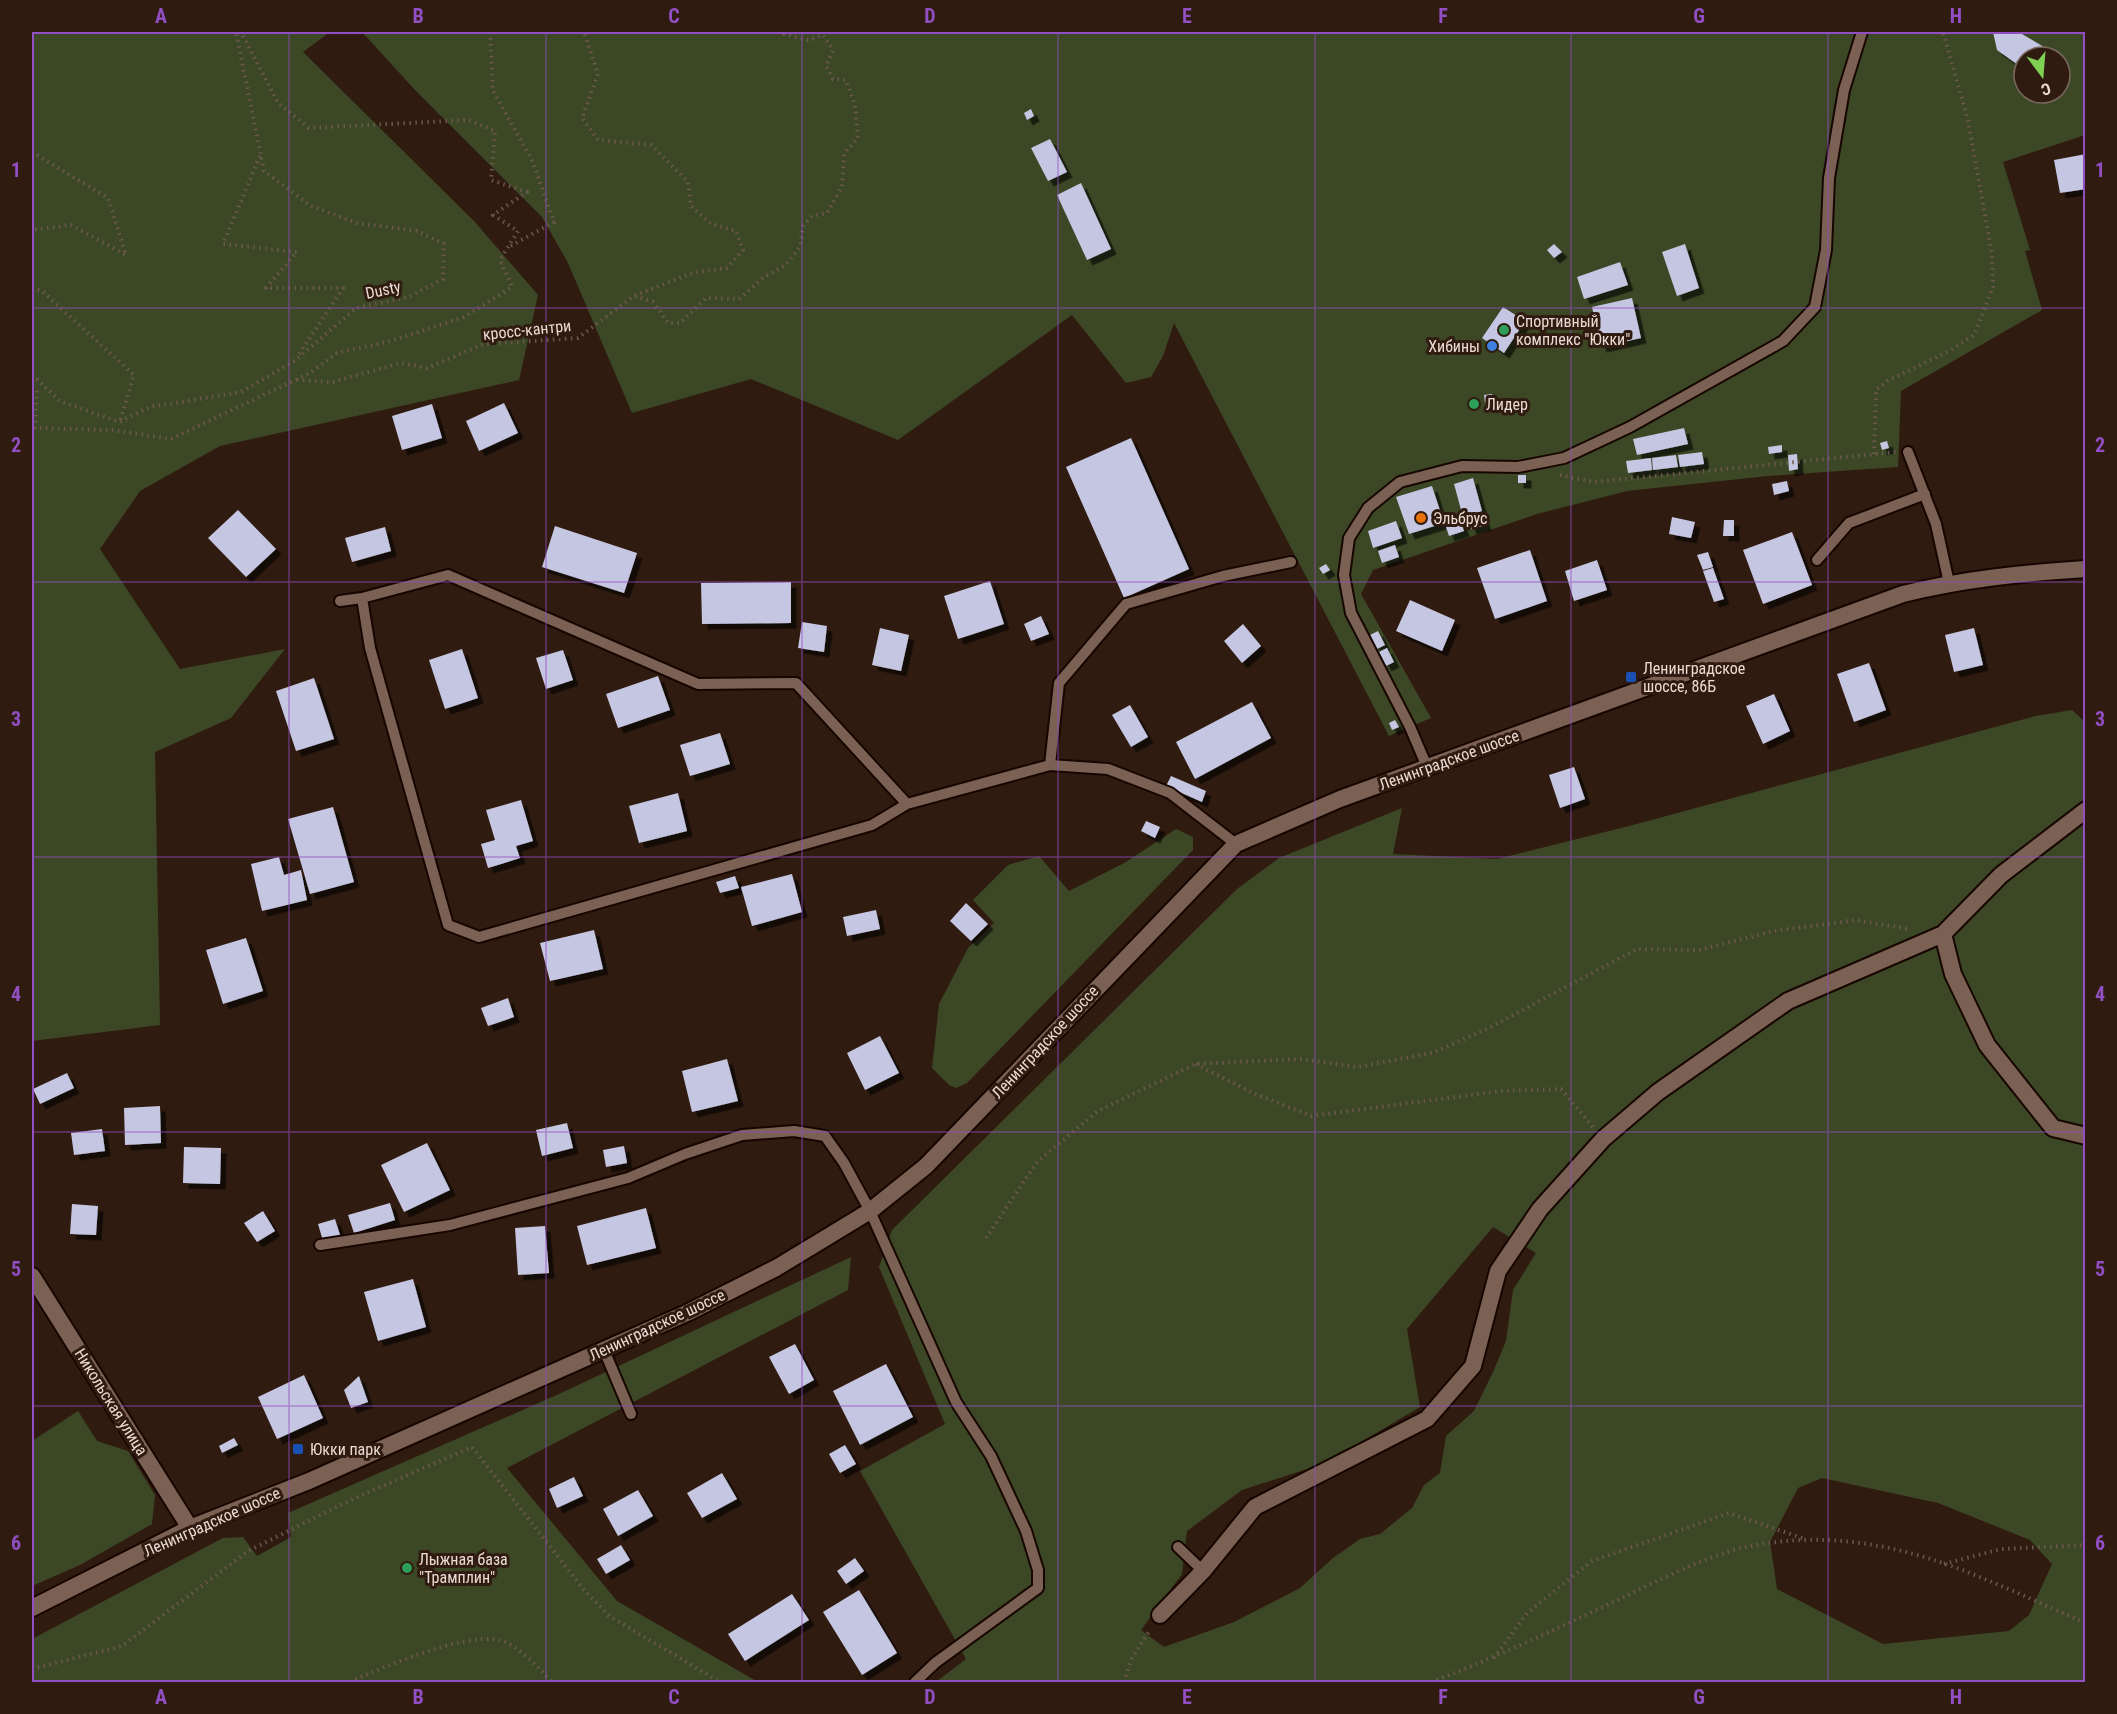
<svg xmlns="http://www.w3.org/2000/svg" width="2117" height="1714" font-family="'Roboto Condensed',sans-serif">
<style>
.green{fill:#3c4825;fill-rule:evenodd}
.building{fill:#c5c6e1;filter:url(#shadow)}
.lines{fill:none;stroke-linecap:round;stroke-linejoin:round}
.service-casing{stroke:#170600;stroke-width:14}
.minor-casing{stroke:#170600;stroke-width:20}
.secondary-casing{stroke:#170600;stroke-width:20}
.path{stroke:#6b584e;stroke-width:4;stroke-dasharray:1.5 4.5;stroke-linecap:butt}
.service{stroke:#7a6154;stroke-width:10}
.minor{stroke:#7a6154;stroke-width:16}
.secondary{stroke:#7a6154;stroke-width:16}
.grid{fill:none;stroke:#914fc3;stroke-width:1.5;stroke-opacity:0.55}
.leisure-dot{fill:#2e9e5b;stroke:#301b10;stroke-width:2}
.shop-dot{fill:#3f7fe0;stroke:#301b10;stroke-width:2}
.food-dot{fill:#e8710a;stroke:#301b10;stroke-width:2}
.transit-dot{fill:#1a4fb4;stroke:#301b10;stroke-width:2}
.labels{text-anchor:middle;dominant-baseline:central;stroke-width:6;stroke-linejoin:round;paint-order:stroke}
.street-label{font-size:16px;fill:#eadcd4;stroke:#301b10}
.poi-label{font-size:16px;fill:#eadcd4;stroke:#301b10;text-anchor:start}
.neatline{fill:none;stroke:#914fc3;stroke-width:2}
.grid-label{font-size:20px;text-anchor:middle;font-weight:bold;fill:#914fc3}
</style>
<defs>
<filter id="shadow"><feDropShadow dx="5.5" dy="5.5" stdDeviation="0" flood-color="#0009"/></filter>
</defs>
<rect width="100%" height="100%" fill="#301b10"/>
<!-- green -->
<path class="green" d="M32,32H330L303,52L474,221L538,295L519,380L220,446L140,491L100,549L180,669L285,649L231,718L155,752L160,1025L32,1041Z
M362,32H2085V135L2003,162L2030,250L2025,251L2042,310L1901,391L1898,467L1768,476L1627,491L1537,514L1373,570L1361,594L1431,718L1389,736L1174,323L1163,356L1151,377L1126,383L1072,315L898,440L751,379L632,413L568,263L542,217L416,91ZM2024,57H2060V93H2024Z
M2072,710L2085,722V1682H936L966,1659L860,1471L945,1424L879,1267L892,1230L1237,889L1279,858L1402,808L1393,854L1497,859L1633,825L2036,716ZM1493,1227L1536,1253L1513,1290L1506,1341L1493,1372L1474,1411L1446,1436L1440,1473L1424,1485L1412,1508L1380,1534L1360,1539L1333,1558L1300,1588L1234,1622L1164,1647L1141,1630L1182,1574L1187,1531L1242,1490L1326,1463L1420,1407L1407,1329ZM1822,1478L1938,1503L2030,1540L2052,1564L2029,1615L2009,1631L1883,1644L1777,1589L1770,1542L1798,1488Z
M1176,829L1193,837V850L967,1083L956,1088L949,1085L932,1068L939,1004L968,948L994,923L973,900L1008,865L1039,856L1069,891L1126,862Z
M851,1257L848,1290L507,1468L617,1601L758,1682H32V1639L223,1538L243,1537L257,1556L291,1537L288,1513L559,1394Z
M78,1411L97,1441L128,1451L155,1495L152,1524L80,1565L32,1586V1441Z"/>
<!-- building -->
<path class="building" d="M1993,32H2023L2022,34L2044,47L2038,57H2024V69L1997,50Z
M1031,109L1034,116L1027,120L1024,113Z
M1050,139L1067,172L1048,181L1031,148Z
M2086,154V189L2060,193L2054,160Z
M1081,183L1111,249L1087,260L1057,195Z
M1554,244L1562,252L1554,258L1547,250Z
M1685,244L1699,288L1677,296L1662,252Z
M1620,262L1628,285L1584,299L1577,277Z
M1632,298L1641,338L1601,347L1592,307Z
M1503,307L1525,321L1504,353L1482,338Z
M1492,394L1493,402L1485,403L1484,395Z
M504,403L518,433L479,451L466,421Z
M432,404L442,438L402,450L392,416Z
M1684,428L1688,444L1637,455L1633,439Z
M1131,438L1189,569L1124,598L1066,467Z
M1887,441L1889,448L1882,450L1880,443Z
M1782,445V452L1769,454L1768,447Z
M1702,452L1704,464L1680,467L1678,455Z
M1797,454L1798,469L1789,471L1788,455Z
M1676,455L1678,467L1653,470L1652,458Z
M1651,458L1652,470L1628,473L1626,461Z
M1518,475H1526V483H1518Z
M1473,478L1482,511L1463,517L1454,484Z
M1787,481L1789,491L1774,495L1772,484Z
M1432,486L1444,523L1409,534L1396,497Z
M238,510L276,549L246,577L208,538Z
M1483,516L1486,525L1471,529L1468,521Z
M1672,517L1695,522L1691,538L1669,534Z
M1724,520H1734V536H1723Z
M1396,521L1402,538L1373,548L1368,531Z
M1461,523L1464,531L1449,536L1446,527Z
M555,526L637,553L624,593L542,567Z
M385,527L391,551L352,562L345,538Z
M1792,532L1812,585L1763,604L1743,550Z
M1395,545L1399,557L1382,563L1378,551Z
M1530,550L1547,601L1495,619L1477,568Z
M1708,552L1713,567L1703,570L1697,555Z
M1597,560L1607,590L1574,601L1565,571Z
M1326,564L1330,570L1323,574L1319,568Z
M1713,568L1724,599L1714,602L1703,571Z
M990,581L1004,624L958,639L944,596Z
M791,582V623L702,624L701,583Z
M1410,600L1455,620L1442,651L1396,631Z
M1041,616L1049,634L1031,641L1024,624Z
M802,622L827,626L824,652L798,648Z
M1243,624L1261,646L1242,663L1224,641Z
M880,628L909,635L901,671L872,665Z
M1974,628L1983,665L1954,672L1945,635Z
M1378,631L1385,645L1377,649L1370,635Z
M1387,648L1394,662L1386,666L1379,652Z
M462,649L478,698L445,709L429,660Z
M563,650L573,680L546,689L536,658Z
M1869,663L1886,710L1854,722L1837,674Z
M658,676L670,710L618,728L606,694Z
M314,678L334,739L296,751L276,691Z
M1774,694L1790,731L1763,744L1746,706Z
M1252,702L1271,738L1195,779L1176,742Z
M1130,705L1148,737L1131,747L1112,715Z
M1395,720L1399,727L1392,730L1389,723Z
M720,733L730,764L690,776L680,745Z
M1574,767L1585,799L1560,808L1549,775Z
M1171,776L1206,791L1202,802L1166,786Z
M678,793L687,831L639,843L629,806Z
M521,800L533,841L516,846L520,858L488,868L481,844L495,840L486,810Z
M333,807L354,882L310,894L288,819Z
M1146,821L1160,827L1155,838L1141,831Z
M279,857L284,875L301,870L307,900L262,911L251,864Z
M792,874L802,912L752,926L741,887Z
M735,876L739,888L720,893L716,882Z
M966,903L988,924L971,941L950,921Z
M876,910L880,929L847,936L843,917Z
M594,930L603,969L550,981L540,943Z
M246,938L263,991L223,1004L206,950Z
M508,998L514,1017L488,1026L481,1008Z
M880,1036L899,1073L865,1090L847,1053Z
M727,1059L738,1101L692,1112L682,1071Z
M67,1073L74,1088L40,1104L33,1089Z
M160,1106L161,1143L125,1145L124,1108Z
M567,1123L573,1148L542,1156L536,1130Z
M102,1129L105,1151L74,1155L71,1133Z
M427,1143L450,1190L404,1212L381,1165Z
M624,1146L627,1163L606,1167L603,1150Z
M184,1147L221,1148L220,1184L183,1183Z
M390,1203L395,1220L354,1233L348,1215Z
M72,1204L98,1206L96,1235L70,1234Z
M646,1208L656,1248L587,1265L577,1226Z
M263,1211L275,1231L257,1242L244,1223Z
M335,1219L340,1235L323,1241L318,1224Z
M545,1226L549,1273L518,1275L515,1228Z
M413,1279L426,1327L378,1341L364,1292Z
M795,1344L814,1380L789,1394L769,1357Z
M886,1364L913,1417L860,1445L833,1391Z
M304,1375L323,1418L277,1439L258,1397Z
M359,1376L368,1402L351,1408L344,1390Z
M234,1438L238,1445L222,1453L219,1446Z
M845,1445L856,1464L840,1473L829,1454Z
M722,1473L737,1499L702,1518L687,1493Z
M574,1477L583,1496L557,1508L549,1489Z
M638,1490L653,1516L618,1536L603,1509Z
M621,1545L630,1560L606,1574L597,1559Z
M855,1558L864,1571L846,1584L837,1571Z
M859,1590L897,1653L862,1675L823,1612Z
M792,1594L809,1620L745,1661L728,1634Z"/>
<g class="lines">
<defs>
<path id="service" d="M1908,452L1936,524L1949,583
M1817,560L1849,523L1925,494
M362,598L370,648L448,925L479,937L872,825L907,804L1050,765L1108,769L1170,793L1236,844
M340,601L362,598L448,575L698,684L796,683L907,804
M1050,765L1059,683L1126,604L1223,576L1291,562
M1428,769L1410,727L1351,613L1344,575L1349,538L1368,508L1400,482L1462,466L1518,467L1564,458L1630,427L1783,341L1815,307L1826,250L1829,178L1844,90L1862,32
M320,1245L450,1225L628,1178L685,1154L742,1135L794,1131L825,1136L844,1163L870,1211L956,1402L991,1456L1026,1531L1038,1570V1588L935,1663L915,1682
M604,1350L631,1414
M1178,1547L1203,1571"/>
<path id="minor" d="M2086,810L2001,875L1943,934L1953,974L1987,1045L2053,1128L2086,1136
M32,1276L190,1528
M1160,1615L1203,1571L1255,1507L1427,1419L1473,1366L1498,1271L1540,1209L1603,1139L1658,1092L1788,1001L1943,934"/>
<path id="secondary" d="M32,1608L190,1528L309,1481L689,1312L776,1268L870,1211L926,1166L1236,844L1340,799L1903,594C1964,579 2023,573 2086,569"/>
</defs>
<!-- service casing -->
<use href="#service" class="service-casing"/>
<!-- minor casing -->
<use href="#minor" class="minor-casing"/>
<!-- secondary casing -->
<use href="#secondary" class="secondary-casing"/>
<!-- path -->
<path class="path" d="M490,32L493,91L532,160L554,222L507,248
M32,152L108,198L126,255L71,225L32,230
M260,156L223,244L297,252L266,288H343L299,354
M32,288L42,291L134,375L120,421
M635,296L653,302L668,323H680L706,298L739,299L764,277L786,265L800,247L803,226L812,216L827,213L842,187L844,154L858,138L855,105L846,80L833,79L826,66L833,50L823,35L808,40L784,34L785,32
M32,375L60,401L119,422L150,407L241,392L296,360L356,308L409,297L443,279L444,244L417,231L357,223L311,206L264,171L236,32
M297,380L333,382L401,363L427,368L484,344L578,338L634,296L692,273L727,268L743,250L736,231L711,224L691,206L688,182L651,145L598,140L582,118L598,74L584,32
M32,389L37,390L35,428L112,430L171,439L310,373L337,353L391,341L464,317L512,287L500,260L518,231L493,215L527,192L491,180L495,131L469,120L309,128L278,103L241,32
M1874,454L1876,390L1887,381L1951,350L1974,335L1993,287L1992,254L1968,120L1943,32
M1560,475L1594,482L1896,452
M1196,1064L1253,1093L1311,1116L1501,1091L1561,1089L1593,1127
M986,1238L1037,1162L1098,1111L1195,1064L1300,1059L1357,1067L1432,1053L1489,1028L1637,949L1699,950L1774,931L1856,920L1908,929
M1944,1564L2001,1549L2086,1545
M1494,1658L1527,1613L1592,1561L1729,1513L1805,1539
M32,1669L122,1646L248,1551L353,1499L472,1447L585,1591L609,1616L720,1682
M350,1682C383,1667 463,1633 499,1640C516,1643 540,1669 552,1682
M1124,1682L1132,1658L1150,1630
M1431,1682C1492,1659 1550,1632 1609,1604C1649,1585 1691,1563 1734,1550C1778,1538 1828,1537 1873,1545C1947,1557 2017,1594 2086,1623"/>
<!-- service -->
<use href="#service" class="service"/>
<!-- minor -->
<use href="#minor" class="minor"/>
<!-- secondary -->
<use href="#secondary" class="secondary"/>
</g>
<!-- grid -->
<path class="grid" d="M289,32V1682M546,32V1682M802,32V1682M1058,32V1682M1315,32V1682M1571,32V1682M1828,32V1682M32,308H2086M32,582H2086M32,857H2086M32,1132H2086M32,1406H2086"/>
<!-- markers -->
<g class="leisure-dot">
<circle cx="1504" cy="330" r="6"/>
<circle cx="1474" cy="404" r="6"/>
<circle cx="407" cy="1568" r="6"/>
</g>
<circle class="shop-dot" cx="1492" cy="346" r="6"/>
<circle class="food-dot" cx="1421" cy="518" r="6"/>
<g class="transit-dot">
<rect x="1625" y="671" width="12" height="12" rx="3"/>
<rect x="292" y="1443" width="12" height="12" rx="3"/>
</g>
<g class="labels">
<!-- street labels -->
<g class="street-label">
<text transform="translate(383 290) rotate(-12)">Dusty</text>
<text transform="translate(527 330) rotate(-6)">кросс-кантри</text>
<text transform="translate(1449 760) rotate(-20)">Ленинградское шоссе</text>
<text transform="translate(1045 1042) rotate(-47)">Ленинградское шоссе</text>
<text transform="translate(657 1325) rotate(-25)">Ленинградское шоссе</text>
<text transform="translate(111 1402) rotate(58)">Никольская улица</text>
<text transform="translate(212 1522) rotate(-24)">Ленинградское шоссе</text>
</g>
<!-- poi labels -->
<g class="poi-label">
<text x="1516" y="321">Спортивный<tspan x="1516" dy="18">комплекс "Юкки"</tspan></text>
<text x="1480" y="346" text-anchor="end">Хибины</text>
<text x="1486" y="404">Лидер</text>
<text x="1433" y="518">Эльбрус</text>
<text x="1643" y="668">Ленинградское<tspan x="1643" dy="18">шоссе, 86Б</tspan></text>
<text x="310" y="1449">Юкки парк</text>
<text x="419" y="1559">Лыжная база<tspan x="419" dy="18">"Трамплин"</tspan></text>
</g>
</g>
<!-- border -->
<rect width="2117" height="1714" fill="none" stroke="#301b10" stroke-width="66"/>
<!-- north arrow -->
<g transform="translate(2042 75) rotate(164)"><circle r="28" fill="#301b10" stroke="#7a685e" stroke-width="1.5"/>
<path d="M0-4.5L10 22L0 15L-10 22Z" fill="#7ed153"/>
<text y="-9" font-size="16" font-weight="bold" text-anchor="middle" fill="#eadcd4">С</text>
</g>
<rect x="33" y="33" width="2051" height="1648" class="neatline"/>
<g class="grid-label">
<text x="161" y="23">A</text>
<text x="418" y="23">B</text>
<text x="674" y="23">C</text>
<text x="930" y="23">D</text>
<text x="1187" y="23">E</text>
<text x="1443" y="23">F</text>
<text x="1699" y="23">G</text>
<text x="1956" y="23">H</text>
<text x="16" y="177">1</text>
<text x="2100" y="177">1</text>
<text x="16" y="452">2</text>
<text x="2100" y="452">2</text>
<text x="16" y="726">3</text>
<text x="2100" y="726">3</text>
<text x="16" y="1001">4</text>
<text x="2100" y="1001">4</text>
<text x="16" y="1276">5</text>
<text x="2100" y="1276">5</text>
<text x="16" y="1550">6</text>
<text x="2100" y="1550">6</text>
<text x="161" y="1704">A</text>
<text x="418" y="1704">B</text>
<text x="674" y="1704">C</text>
<text x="930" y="1704">D</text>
<text x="1187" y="1704">E</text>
<text x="1443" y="1704">F</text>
<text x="1699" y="1704">G</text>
<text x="1956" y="1704">H</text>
</g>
</svg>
